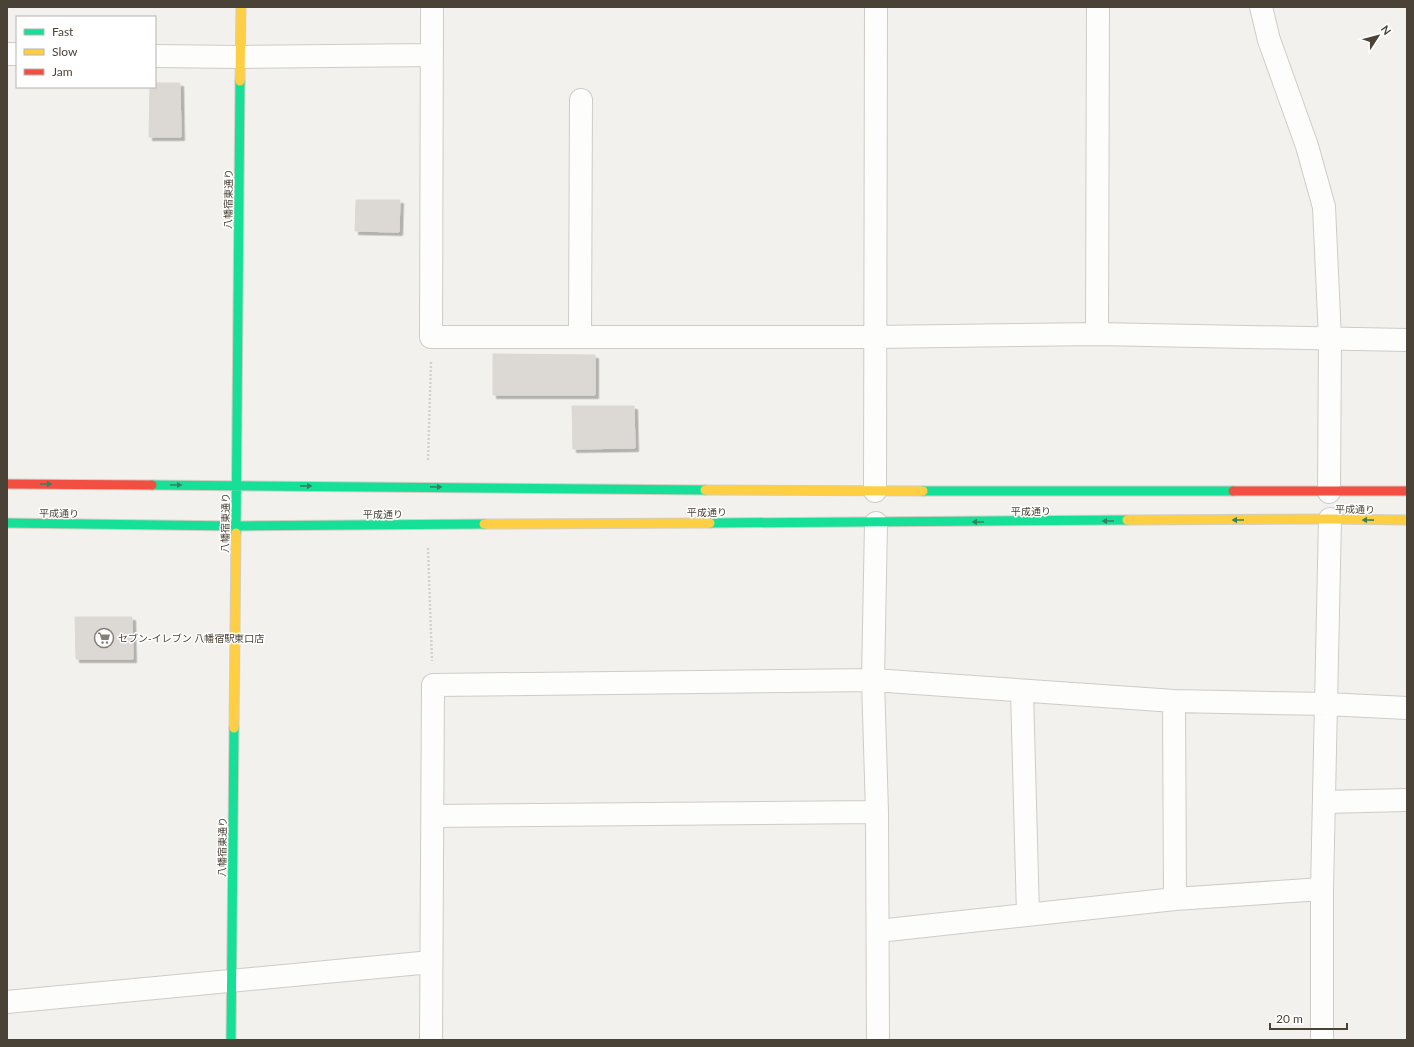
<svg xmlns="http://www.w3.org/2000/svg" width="1414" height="1047" font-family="Lato,'Noto Sans JP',sans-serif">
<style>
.building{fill:#dcd8d3;stroke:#dcd8d2;filter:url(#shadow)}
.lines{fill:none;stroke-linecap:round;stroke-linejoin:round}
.street-casing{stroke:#cfccc7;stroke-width:24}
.fast-casing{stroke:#d3cec3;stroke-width:11}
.slow-casing{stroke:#d3cec3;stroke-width:11}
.jam-casing{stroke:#d3cec3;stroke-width:11}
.path{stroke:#d3d1cb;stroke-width:2.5;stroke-dasharray:2 2;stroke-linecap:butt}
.street{stroke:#fdfdfc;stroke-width:22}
.fast{stroke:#16e098;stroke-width:9}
.slow{stroke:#ffcf43;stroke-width:9}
.jam{stroke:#f24e42;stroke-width:9}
.oneway{fill:#36815e}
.labels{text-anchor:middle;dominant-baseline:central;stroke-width:3;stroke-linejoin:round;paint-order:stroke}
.street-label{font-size:10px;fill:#4b4237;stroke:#fff}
.poi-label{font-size:10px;fill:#4b4237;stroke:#fff;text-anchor:start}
</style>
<defs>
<filter id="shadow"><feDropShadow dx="3.5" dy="3.5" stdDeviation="0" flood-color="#0004"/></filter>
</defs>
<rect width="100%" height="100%" fill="#f3f1ed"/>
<!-- building -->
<path class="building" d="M155,83H180L181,137H149L150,87H155Z
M356,200H400L399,232L355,231Z
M493,354L595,355V395H493Z
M572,406H634L635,448L573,449Z
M75,617H132L133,659H76Z"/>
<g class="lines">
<defs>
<path id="street" d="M432,7L431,337H875L1097,334L1407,340
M1261,7L1269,40L1307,146L1324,207L1330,339L1329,492
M7,54H17
M155,56L241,57L432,55
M1097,334L1098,7
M580,337L581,100
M875,491L876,7
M876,523L873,680L877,812L878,1040
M1022,691L1028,915
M1174,701L1175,899
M1324,802L1407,800
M433,816L877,812
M878,931L1175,899L1322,889
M7,1002L431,962
M431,1040L433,685L873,680L1174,701L1326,704L1407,708
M1322,1040V889L1330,519"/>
<path id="fast" d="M152,485L705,490
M923,491H1233
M7,523L236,526L484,524
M710,523L1127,520
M236,533L240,81
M231,1040L234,728"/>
<path id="slow" d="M240,81L241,7
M705,490L923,491
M1127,520L1330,519L1407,520
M484,524L710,523
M234,728L236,533"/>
<path id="jam" d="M7,484L152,485
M1233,491H1407"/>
</defs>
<!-- street casing -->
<use href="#street" class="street-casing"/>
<!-- fast casing -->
<use href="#fast" class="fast-casing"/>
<!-- slow casing -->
<use href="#slow" class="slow-casing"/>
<!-- jam casing -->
<use href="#jam" class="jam-casing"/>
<!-- path -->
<path class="path" d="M428,460L431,361
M428,548L432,661"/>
<!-- street -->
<use href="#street" class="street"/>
<!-- fast -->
<use href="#fast" class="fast"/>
<!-- slow -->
<use href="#slow" class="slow"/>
<!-- jam -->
<use href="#jam" class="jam"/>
</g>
<!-- one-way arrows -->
<defs><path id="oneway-solid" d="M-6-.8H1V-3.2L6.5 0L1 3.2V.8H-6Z"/></defs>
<g class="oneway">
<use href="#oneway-solid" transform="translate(46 484)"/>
<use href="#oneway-solid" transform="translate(176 485)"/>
<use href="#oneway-solid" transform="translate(306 486) rotate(1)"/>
<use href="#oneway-solid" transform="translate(436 487) rotate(1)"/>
<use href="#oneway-solid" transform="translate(1238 520) rotate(180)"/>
<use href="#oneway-solid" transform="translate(1368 520) rotate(-179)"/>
<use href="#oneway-solid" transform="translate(1108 521) rotate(180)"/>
<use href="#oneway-solid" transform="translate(978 522) rotate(180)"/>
</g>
<!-- icons -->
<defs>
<symbol id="supermarket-ring" viewBox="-11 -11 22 22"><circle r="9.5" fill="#fff" stroke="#867f77" stroke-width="1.5"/><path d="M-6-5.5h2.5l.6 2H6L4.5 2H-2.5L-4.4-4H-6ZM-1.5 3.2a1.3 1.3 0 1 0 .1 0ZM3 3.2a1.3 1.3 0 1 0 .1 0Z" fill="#867f77"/></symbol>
</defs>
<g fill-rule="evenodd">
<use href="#supermarket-ring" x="93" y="627" width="22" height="22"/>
</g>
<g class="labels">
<!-- street labels -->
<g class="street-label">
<text transform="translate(228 199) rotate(-89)">八幡宿東通り</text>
<text transform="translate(1355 509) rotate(1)">平成通り</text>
<text x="1031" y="511">平成通り</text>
<text x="707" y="512">平成通り</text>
<text transform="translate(59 513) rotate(1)">平成通り</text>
<text x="383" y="514">平成通り</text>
<text transform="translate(225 523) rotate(-89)">八幡宿東通り</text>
<text transform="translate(222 847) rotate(-89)">八幡宿東通り</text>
</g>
<!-- poi labels -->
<g class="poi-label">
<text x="118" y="638">セブン-イレブン 八幡宿駅東口店</text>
</g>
</g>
<!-- border -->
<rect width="1414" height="1047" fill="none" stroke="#4b4237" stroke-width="16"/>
<!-- legend -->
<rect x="16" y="16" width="140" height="72" fill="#ffffff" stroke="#b7b3af"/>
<rect x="24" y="29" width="20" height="6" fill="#16e098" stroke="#b7b3af"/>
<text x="52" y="36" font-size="12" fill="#4b4237">Fast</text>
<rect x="24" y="49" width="20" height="6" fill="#ffcf43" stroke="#b7b3af"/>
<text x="52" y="56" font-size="12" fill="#4b4237">Slow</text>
<rect x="24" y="69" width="20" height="6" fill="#f24e42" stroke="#b7b3af"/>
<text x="52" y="76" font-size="12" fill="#4b4237">Jam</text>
<!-- north arrow -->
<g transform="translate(1378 36) rotate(54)" stroke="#ffffff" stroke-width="3" paint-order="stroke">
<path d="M0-3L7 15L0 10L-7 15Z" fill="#4b4237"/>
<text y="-6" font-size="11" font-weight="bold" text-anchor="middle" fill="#4b4237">N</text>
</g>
<!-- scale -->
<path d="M1270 1023v6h77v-6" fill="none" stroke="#4b4237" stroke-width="2"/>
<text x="1276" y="1023" font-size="12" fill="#4b4237" stroke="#ffffff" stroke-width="3" paint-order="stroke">20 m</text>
</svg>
